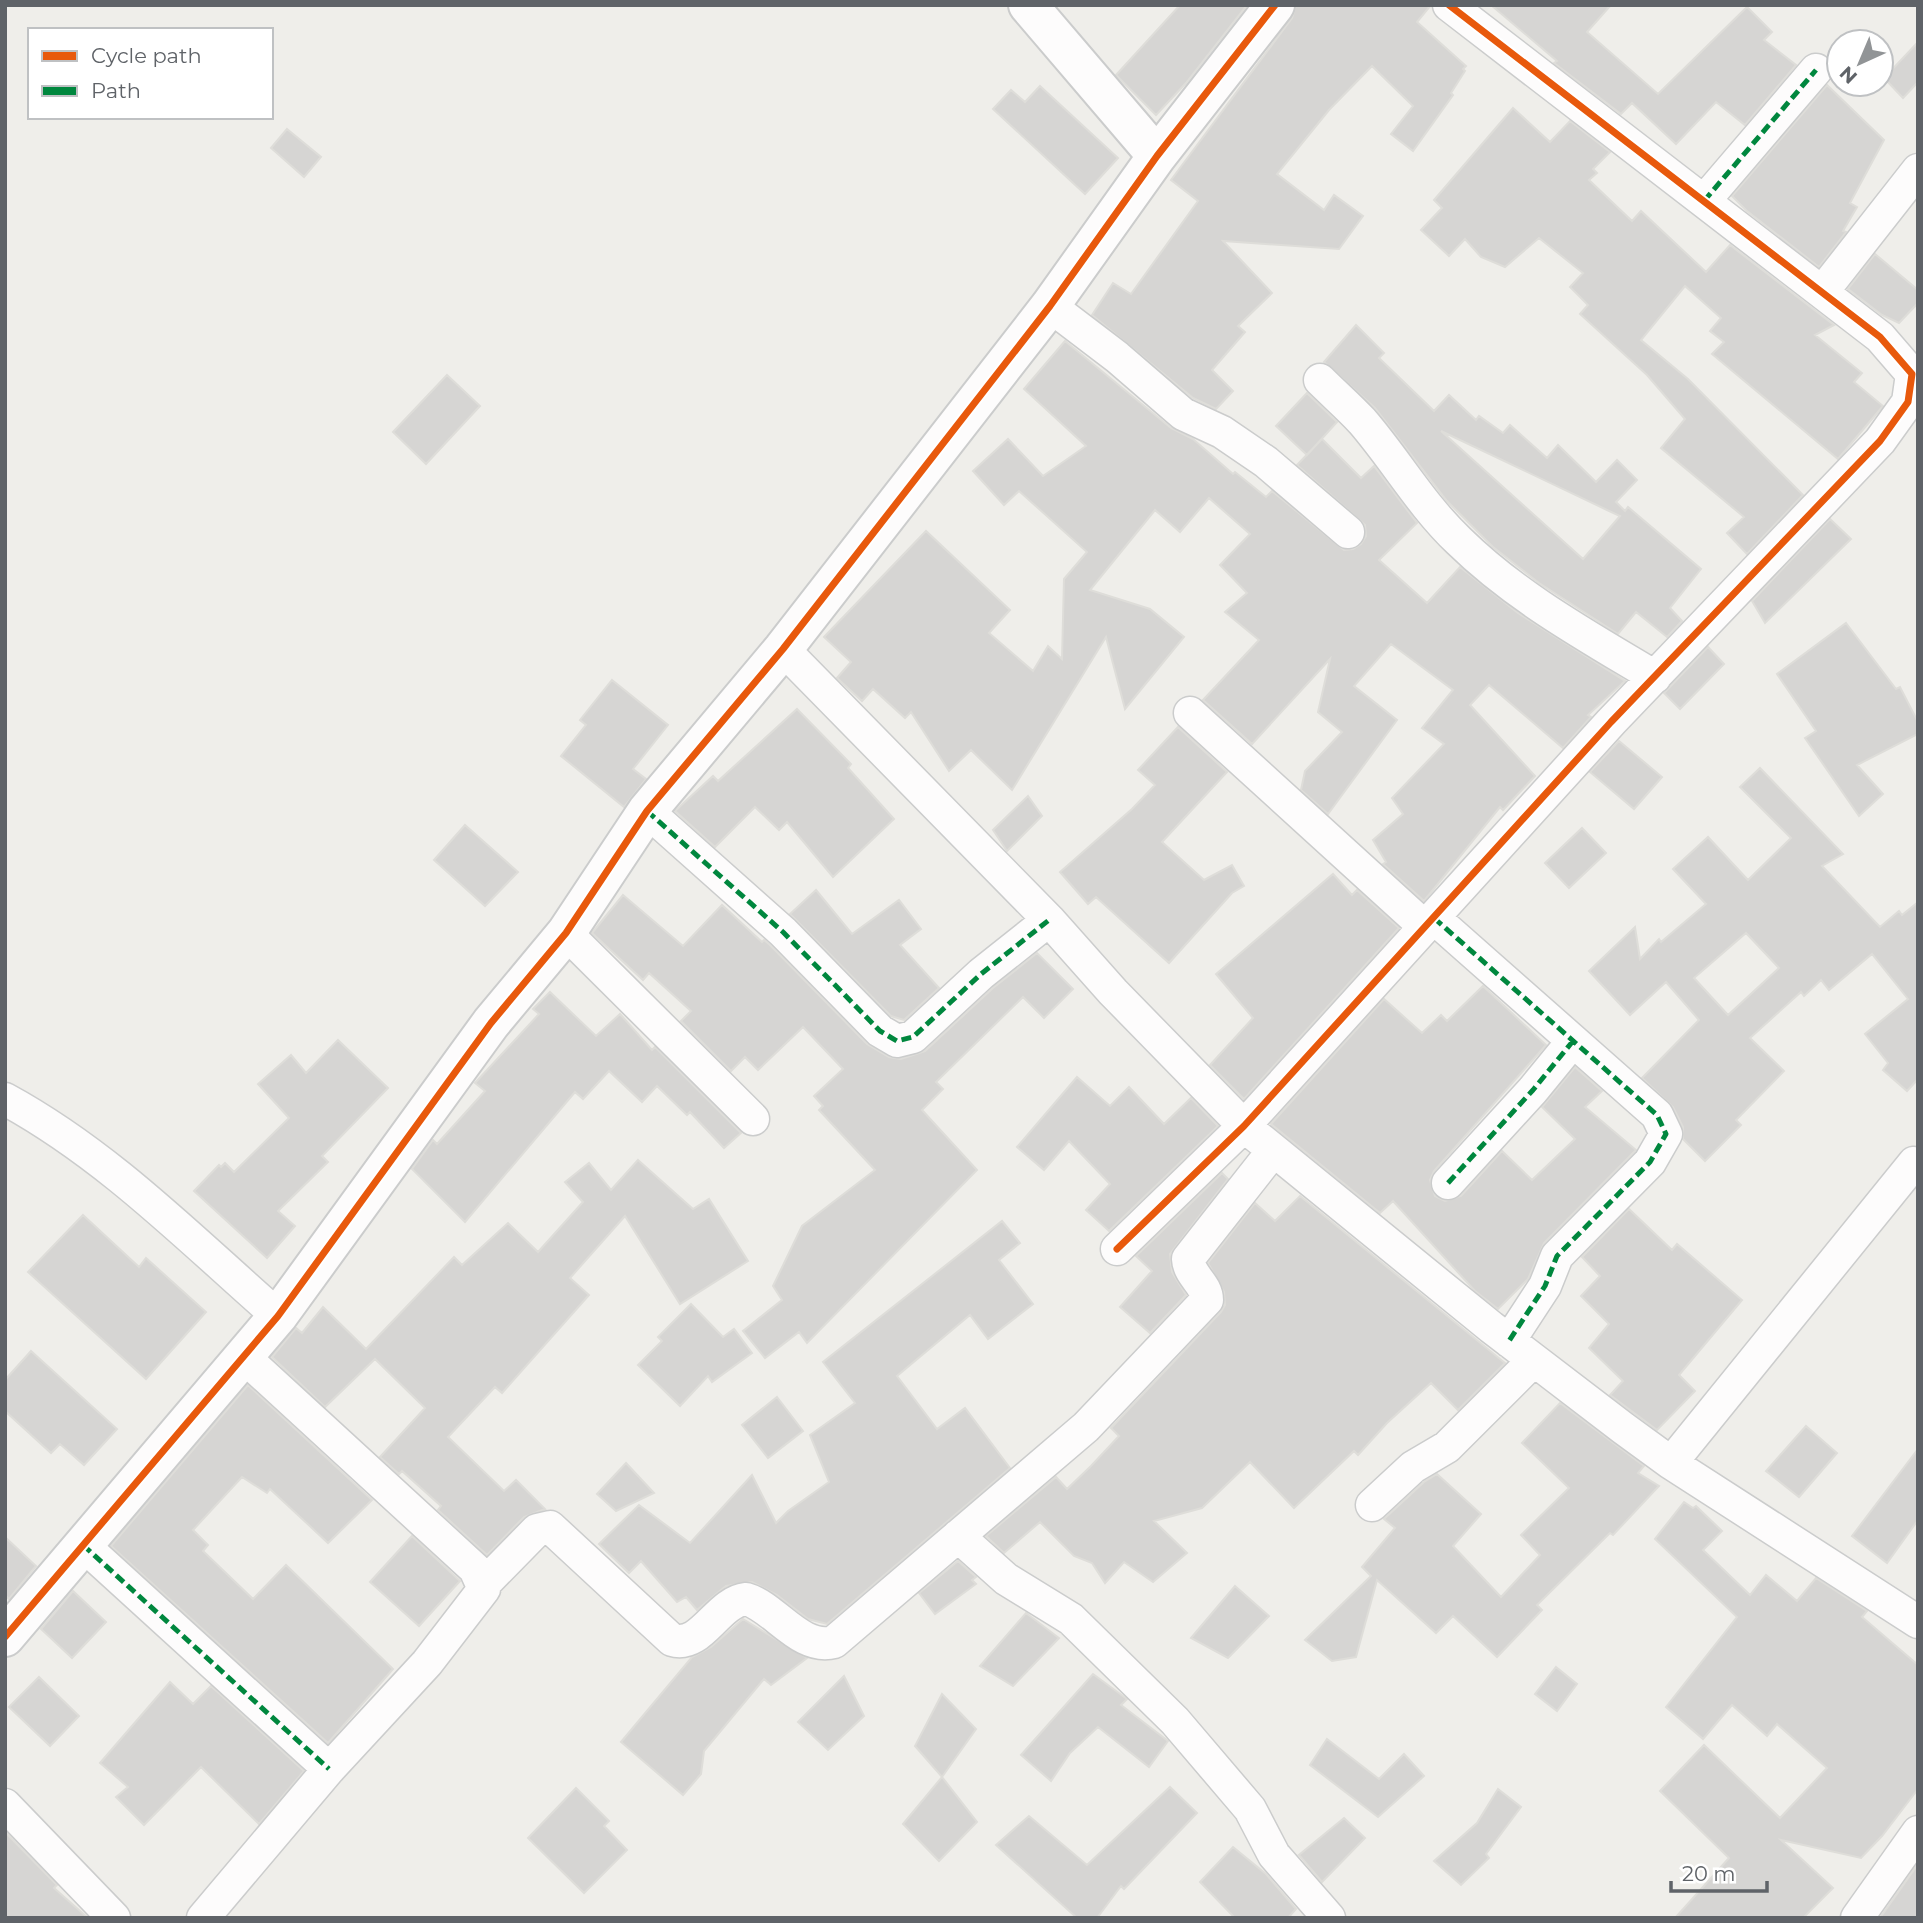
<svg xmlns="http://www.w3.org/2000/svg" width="1923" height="1923" font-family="Montserrat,sans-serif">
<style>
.building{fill:#d6d5d3;stroke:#deddd9;stroke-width:2;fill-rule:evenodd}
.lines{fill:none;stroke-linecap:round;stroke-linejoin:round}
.minor-casing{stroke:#cbcccc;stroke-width:35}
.tertiary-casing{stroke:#cbcccc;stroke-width:42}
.minor{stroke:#fdfcfc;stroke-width:32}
.tertiary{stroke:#fdfcfc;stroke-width:38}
.quiet{stroke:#00873e;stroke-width:5;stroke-dasharray:10 5;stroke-linecap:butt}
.cycleway-casing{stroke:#fff;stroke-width:11}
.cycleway{stroke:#e8590c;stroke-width:7}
</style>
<rect width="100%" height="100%" fill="#efeeea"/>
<!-- building -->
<path class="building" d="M1180,5H1247L1186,83L1156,115L1116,75Z
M1296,5H1431L1417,22L1466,66L1463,69L1465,71L1451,93L1453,95L1413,151L1391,134L1413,106L1372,66L1329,110L1277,174L1324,210L1334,195L1363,216L1339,249L1223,241L1272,293L1238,326L1245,332L1212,370L1233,391L1216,409L1193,398L1092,315L1113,283L1131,294L1198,201L1171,180L1292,18Z
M1491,5H1611L1587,32L1658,94L1747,7L1772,32L1764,40L1796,65L1745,125L1716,102L1676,144L1632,103L1621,114L1554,63L1557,61Z
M1918,42V82L1903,98L1884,78Z
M1827,85L1884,140L1850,203L1857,207L1843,231L1846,232L1819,267L1747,211L1732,196Z
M1040,86L1118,158L1085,194L993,109L1011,90L1025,102Z
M1513,108L1550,142L1570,121L1610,152L1593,169L1597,173L1589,180L1632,221L1641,211L1706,272L1730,245L1834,325L1815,335L1862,373L1854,382L1883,406L1838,459L1712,354L1724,342L1710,331L1721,318L1685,286L1641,340L1688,379L1803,495L1747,554L1727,533L1744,517L1661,448L1685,419L1647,375L1580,314L1588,305L1570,287L1583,273L1539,238L1505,267L1481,257L1465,239L1449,256L1421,230L1442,208L1434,200Z
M287,129L321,157L304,177L271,148Z
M1875,254L1918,290V303L1899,323L1882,315L1848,289Z
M1356,325L1384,353L1379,358L1434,411L1449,395L1476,420L1479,416L1503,433L1510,425L1547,458L1558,445L1596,482L1617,460L1637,480L1616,502L1625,511L1628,507L1701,569L1670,608L1682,621L1667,637L1636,612L1618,634L1539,583L1493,547L1447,501L1375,408L1324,362ZM1441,431L1607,510L1620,516L1583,559Z
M1065,341L1171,428L1193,439L1233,474L1235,472L1266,497L1272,491L1344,550L1353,549L1361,544L1366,536L1365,525L1297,465L1322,439L1361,478L1374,466L1417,523L1379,560L1427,603L1460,567L1518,613L1625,681L1588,715L1591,717L1563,748L1489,685L1470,705L1535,776L1503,810L1500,807L1424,901L1383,864L1386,862L1373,840L1403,814L1392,798L1444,744L1422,728L1453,690L1391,644L1354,686L1397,720L1328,814L1301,790L1305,771L1342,732L1318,712L1330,659L1252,744L1203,700L1259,640L1225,612L1247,593L1220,565L1250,534L1209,498L1180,532L1155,510L1090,590L1150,609L1184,637L1125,709L1106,637L1012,790L971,750L949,771L911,712L905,718L873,689L862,701L837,678L851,662L824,637L926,531L1010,610L989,633L1033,671L1048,646L1062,659L1064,579L1087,552L1019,491L1004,505L973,471L1008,439L1043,476L1086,446L1024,389Z
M447,375L480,406L426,464L393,432Z
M1307,393L1337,422L1307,455L1276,426Z
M1830,519L1851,539L1765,623L1752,601Z
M1846,623L1896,689L1900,687L1918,722V734L1857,765L1883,794L1859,816L1805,738L1816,731L1777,674Z
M1708,647L1724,664L1680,709L1664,693Z
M612,680L668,725L633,769L646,779L624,807L561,756L586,725L580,720Z
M797,709L851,764L848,768L894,819L833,877L787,822L779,830L755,807L715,847L675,811L713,776L718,781Z
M1178,727L1227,772L1162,842L1204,880L1232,865L1244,886L1232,893L1169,963L1096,897L1088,904L1060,872L1132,809L1155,785L1138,770Z
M1619,741L1662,777L1634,809L1590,772Z
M1760,768L1843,854L1822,866L1880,927L1899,911L1902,915L1918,902V1079L1907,1091L1883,1070L1888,1063L1865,1034L1908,999L1872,954L1829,990L1821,980L1804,996L1801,992L1750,1038L1784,1071L1736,1120L1741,1125L1705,1161L1683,1139V1127L1673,1107L1642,1078L1699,1020L1666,982L1630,1015L1589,971L1635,927L1640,959L1659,939L1661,942L1706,904L1673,869L1708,837L1748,880L1791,838L1740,787ZM1746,933L1779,968L1728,1015L1694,978Z
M1028,796L1042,816L1007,851L993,830Z
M465,825L518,872L485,906L434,860Z
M1582,828L1606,853L1569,888L1545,863Z
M1333,874L1352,895L1357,890L1399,928L1244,1099L1210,1065L1253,1018L1216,974Z
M816,890L852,934L899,900L921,929L900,945L939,988L904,1020L891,1016L790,914Z
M623,895L683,946L722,905L762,942L764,940L770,945L867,1044L889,1057L901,1059L925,1051L993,988L1037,953L1073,989L1044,1018L1023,997L936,1082L943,1089L922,1110L977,1170L807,1343L799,1332L765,1358L743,1331L782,1300L773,1286L802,1226L875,1170L819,1110L823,1106L814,1096L843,1069L803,1027L758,1070L745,1057L731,1071L681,1021L691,1011L649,973L643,980L592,933Z
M1483,986L1546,1045L1434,1171L1430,1180L1435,1196L1445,1201L1461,1196L1502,1151L1532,1180L1575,1139L1542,1107L1575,1067L1602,1091L1585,1107L1636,1150L1544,1243L1528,1279L1498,1309L1475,1291L1393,1201L1380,1213L1271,1124L1384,999L1422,1033L1441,1015L1447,1021Z
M550,992L596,1036L620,1014L652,1050L655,1047L741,1133L724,1148L690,1112L687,1115L657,1086L642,1102L609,1071L583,1099L575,1092L465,1222L412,1169L433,1140L437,1144L485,1091L475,1083L539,1014L533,1009Z
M338,1040L388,1088L322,1156L328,1162L278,1211L295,1226L267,1258L194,1191L219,1165L221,1167L225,1163L234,1172L289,1118L258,1084L291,1055L306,1073Z
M1077,1077L1110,1106L1129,1087L1164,1124L1191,1098L1218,1126L1109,1231L1086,1210L1110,1184L1069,1141L1044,1170L1017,1147Z
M638,1160L693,1209L709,1199L748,1261L680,1304L625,1216L570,1278L589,1295L502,1393L495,1387L448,1437L504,1491L516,1480L545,1509L524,1517L487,1555L438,1510L441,1506L402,1471L399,1474L380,1457L425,1408L375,1359L325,1407L272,1357L296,1328L302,1333L323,1307L366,1349L454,1257L462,1265L508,1223L538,1252L583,1202L565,1182L589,1163L611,1190Z
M1222,1173L1228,1179L1170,1254L1172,1272L1186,1295L1150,1333L1120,1307L1152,1271L1136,1256Z
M1300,1196L1505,1363L1458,1410L1431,1383L1387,1423L1358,1455L1354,1451L1294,1508L1250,1462L1202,1508L1154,1521L1187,1553L1153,1582L1124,1562L1105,1583L1092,1563L1074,1556L1040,1522L1004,1553L986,1536L1056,1477L1067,1489L1091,1466L1119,1436L1111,1428L1221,1312L1225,1305L1224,1292L1208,1263L1255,1203L1275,1221Z
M1629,1209L1672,1250L1677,1244L1742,1300L1679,1375L1695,1391L1657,1430L1610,1395L1623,1381L1589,1348L1609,1324L1581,1296L1600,1276L1582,1257Z
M83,1215L139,1267L146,1258L206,1312L146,1379L28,1272Z
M1002,1221L1020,1243L999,1260L1033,1304L988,1339L970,1315L897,1376L937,1429L965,1408L1010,1468L827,1624L808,1619L777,1595L752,1582L726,1586L697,1610L686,1597L677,1602L641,1561L629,1573L599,1544L639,1505L690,1543L752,1475L776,1523L788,1511L829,1482L810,1435L855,1403L823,1362Z
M691,1304L723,1337L734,1329L752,1353L712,1382L708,1376L680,1406L638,1365L662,1341L658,1337Z
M31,1351L117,1429L84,1465L60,1444L51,1453L5,1411V1380Z
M248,1385L372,1500L328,1543L270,1489L267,1493L242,1477L193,1530L208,1545L203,1551L253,1599L286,1565L393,1669L328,1743L111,1546Z
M777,1397L803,1431L768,1458L742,1425Z
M1560,1403L1644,1466L1638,1473L1659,1486L1613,1535L1610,1533L1537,1605L1542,1610L1497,1657L1453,1616L1436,1633L1377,1580L1356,1657L1332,1661L1305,1640L1371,1576L1362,1567L1395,1528L1384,1519L1424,1482L1437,1474L1481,1514L1453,1546L1501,1597L1540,1555L1521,1535L1569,1488L1522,1443Z
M1806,1426L1837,1453L1799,1497L1766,1471Z
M1918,1449V1520L1887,1563L1852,1536Z
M626,1463L654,1493L616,1511L597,1494Z
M1684,1502L1693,1508L1696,1506L1722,1531L1703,1550L1750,1595L1766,1575L1797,1601L1816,1578L1867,1611L1862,1617L1918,1665V1789L1882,1836L1861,1858L1781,1840L1833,1888L1803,1918H1675L1729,1858L1660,1791L1704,1745L1780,1818L1827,1768L1777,1724L1767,1736L1732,1705L1703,1739L1666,1707L1737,1617L1655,1539Z
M412,1536L460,1581L419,1626L370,1582Z
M5,1537L36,1566L9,1599L5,1595Z
M958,1561L976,1577L972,1580L976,1584L935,1614L919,1593Z
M1235,1586L1269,1616L1228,1658L1191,1638Z
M73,1591L106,1622L72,1658L41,1629Z
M1026,1613L1059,1638L1013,1686L980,1666Z
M743,1619L807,1658L771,1685L764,1679L704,1751L701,1774L683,1795L621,1742L692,1657L711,1647Z
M1556,1667L1577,1684L1557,1711L1535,1694Z
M1093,1674L1127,1699L1121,1705L1168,1741L1149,1767L1098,1727L1070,1753L1051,1781L1021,1755Z
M844,1676L864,1716L828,1750L798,1722Z
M39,1677L79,1716L50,1746L9,1707Z
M170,1682L193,1704L211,1686L304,1771L259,1824L201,1767L144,1825L116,1797L128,1787L100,1763Z
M942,1694L976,1729L942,1777L915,1746Z
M1327,1739L1379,1779L1404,1754L1424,1776L1378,1817L1310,1765Z
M942,1777L977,1822L939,1861L903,1824Z
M1170,1787L1197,1813L1124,1889L1121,1886L1097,1918H1077L996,1845L1029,1816L1087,1865Z
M576,1788L609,1821L604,1826L627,1850L584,1893L528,1838Z
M1498,1789L1521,1807L1486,1854L1489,1858L1461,1885L1434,1861L1477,1823Z
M1344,1818L1365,1838L1322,1882L1299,1855Z
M5,1832L57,1885L54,1888L88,1918H5Z
M1233,1847L1266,1874L1296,1909L1288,1918H1235L1200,1882Z
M1918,1864V1918H1880Z"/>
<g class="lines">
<defs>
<path id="minor" d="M1704,201L1816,70
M1823,291L1918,170
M1050,306L1117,357L1183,414L1222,432L1266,462L1348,532
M1320,380C1334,394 1349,407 1362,421C1395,459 1421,505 1459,541C1516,597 1587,636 1655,677
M783,649L1049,920L1113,992L1244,1126L1491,1327L1623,1428L1671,1463L1918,1622
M1190,713L1425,927
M647,811L783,932L880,1031L897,1041L913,1037L981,974L1049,920
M1434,918L1657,1115L1666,1134L1650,1162L1557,1256L1545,1286L1509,1341
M566,933L753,1119
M5,1099C108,1155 190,1239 278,1316
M1448,1183L1533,1090L1573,1041
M1117,1249L1244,1126L1611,722L1880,441L1908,402L1912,374L1880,337L1449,5
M1671,1463L1914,1163
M1372,1505L1413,1467L1447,1447L1534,1360
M958,1536L1006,1579L1071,1619L1175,1721L1250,1809L1274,1855L1329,1918
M83,1545L329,1769
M484,1584L537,1530L550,1527L672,1640C702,1649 717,1602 746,1599C775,1607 800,1651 834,1642L1086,1427L1207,1300C1207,1284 1189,1276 1188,1259L1273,1151
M5,1805L114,1918
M203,1918L329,1769L427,1663L484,1589L475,1569L243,1356
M1857,1918L1918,1832"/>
<path id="tertiary" d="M1028,5L1157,156
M5,1637L278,1316L491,1023L566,933L647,811L783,649L1050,306L1157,156L1275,5"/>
</defs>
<!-- minor casing -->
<use href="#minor" class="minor-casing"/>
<!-- tertiary casing -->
<use href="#tertiary" class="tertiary-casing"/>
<!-- minor -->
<use href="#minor" class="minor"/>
<!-- tertiary -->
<use href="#tertiary" class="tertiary"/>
<!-- quiet -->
<path class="quiet" d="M1704,201L1816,70
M647,811L783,932L880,1031L897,1041L913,1037L981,974L1049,920
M1434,918L1657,1115L1666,1134L1650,1162L1557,1256L1545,1286L1509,1341
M1448,1183L1533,1090L1573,1041
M83,1545L329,1769"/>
<defs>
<path id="cycleway" d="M1117,1249L1244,1126L1611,722L1880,441L1908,402L1912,374L1880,337L1449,5
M5,1637L278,1316L491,1023L566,933L647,811L783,649L1050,306L1157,156L1275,5"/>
</defs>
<!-- cycleway casing -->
<use href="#cycleway" class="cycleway-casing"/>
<!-- cycleway -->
<use href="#cycleway" class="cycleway"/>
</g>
<!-- border -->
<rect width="1923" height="1923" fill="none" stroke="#5f6368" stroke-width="14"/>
<!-- legend -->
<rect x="28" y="28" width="245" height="91" fill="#ffffff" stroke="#bfc1c3" stroke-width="2"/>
<rect x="42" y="51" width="35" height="10" fill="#e8590c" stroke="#bfc1c3" stroke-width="2"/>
<text x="91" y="63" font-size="21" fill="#5f6368">Cycle path</text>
<rect x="42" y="86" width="35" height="10" fill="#00873e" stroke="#bfc1c3" stroke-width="2"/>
<text x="91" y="98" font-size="21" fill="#5f6368">Path</text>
<!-- north arrow -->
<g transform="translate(1860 63) rotate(224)"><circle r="33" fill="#ffffff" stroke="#bfc1c3" stroke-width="2"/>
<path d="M0-5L12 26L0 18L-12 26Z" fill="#919496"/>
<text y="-10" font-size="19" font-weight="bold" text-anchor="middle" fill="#5f6368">N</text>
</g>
<!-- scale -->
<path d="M1671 1881v10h96v-10" fill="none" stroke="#5f6368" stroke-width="3.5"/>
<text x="1682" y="1881" font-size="21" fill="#5f6368" stroke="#ffffff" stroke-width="5" paint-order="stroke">20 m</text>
</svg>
